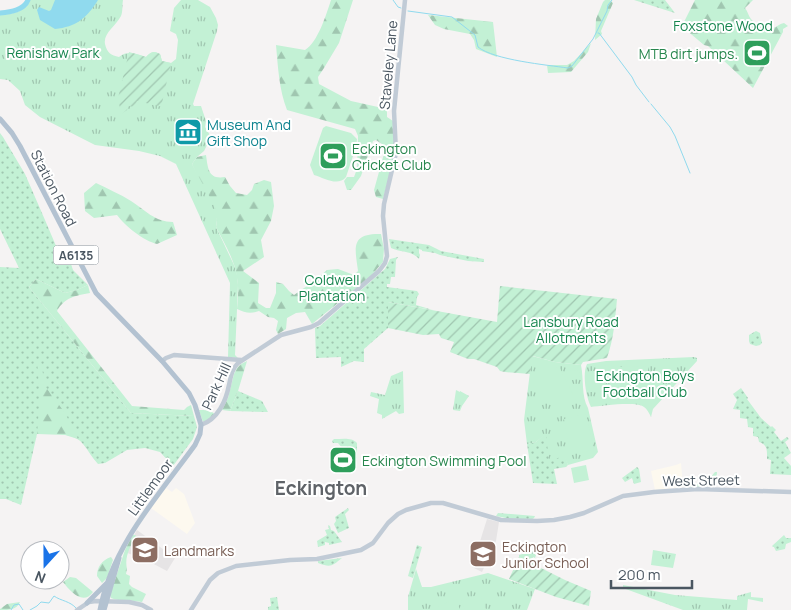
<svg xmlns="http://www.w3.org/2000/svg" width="791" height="610" font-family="Manrope,sans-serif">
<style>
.commercial{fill:#fdf9ef}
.education{fill:#e6e4e5}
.grass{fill:url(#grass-dots)}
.forest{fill:url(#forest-firs)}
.park{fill:url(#park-tufts)}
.garden{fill:url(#garden-furrows)}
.pitch{fill:#c3f1d5}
.water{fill:#90daee}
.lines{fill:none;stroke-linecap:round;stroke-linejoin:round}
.stream{stroke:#90daee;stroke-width:1}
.river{stroke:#90daee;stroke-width:5}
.secondary{stroke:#c1cbd6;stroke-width:4.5}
.primary{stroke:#b3c2d1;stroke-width:5}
.labels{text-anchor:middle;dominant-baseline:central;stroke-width:4;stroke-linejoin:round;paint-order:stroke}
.shield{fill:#fff;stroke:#808990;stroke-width:1}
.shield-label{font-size:12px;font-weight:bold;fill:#4a5661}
.park-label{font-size:14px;fill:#17864f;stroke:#fff}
.leisure-label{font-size:14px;fill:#27864d;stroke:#fff;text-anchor:start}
.street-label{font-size:14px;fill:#4a5661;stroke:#fff}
.culture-label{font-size:14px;fill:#0d838f;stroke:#fff;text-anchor:start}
.education-label{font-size:14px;fill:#785e54;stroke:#fff;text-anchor:start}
.district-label{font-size:19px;font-weight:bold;fill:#5f6368;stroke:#fff}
</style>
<defs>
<pattern id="grass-dots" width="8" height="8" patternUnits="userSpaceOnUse" patternTransform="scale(1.25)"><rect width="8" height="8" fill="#c3f1d5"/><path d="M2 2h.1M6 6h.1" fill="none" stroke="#a0c6b0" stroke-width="1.8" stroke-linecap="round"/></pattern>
<pattern id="forest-firs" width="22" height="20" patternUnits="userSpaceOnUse" patternTransform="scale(1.25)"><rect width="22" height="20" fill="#c3f1d5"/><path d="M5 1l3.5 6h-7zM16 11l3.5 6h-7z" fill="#a0c6b0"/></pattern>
<pattern id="park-tufts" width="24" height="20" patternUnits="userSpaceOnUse" patternTransform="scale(1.25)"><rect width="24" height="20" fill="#c3f1d5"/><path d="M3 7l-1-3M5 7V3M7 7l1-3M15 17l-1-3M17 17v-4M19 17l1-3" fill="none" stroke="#a0c6b0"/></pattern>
<pattern id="garden-furrows" width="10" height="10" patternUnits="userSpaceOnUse" patternTransform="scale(1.25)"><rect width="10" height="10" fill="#c3f1d5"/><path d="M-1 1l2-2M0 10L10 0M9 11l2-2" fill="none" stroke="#a0c6b0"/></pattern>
</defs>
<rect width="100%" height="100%" fill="#f5f3f3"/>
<!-- commercial -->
<path class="commercial" d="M681,463L683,487L655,490L651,471L676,465Z
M166,488L172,492L176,488L184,494L195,523L187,534L151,508Z"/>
<!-- education -->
<path class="education" d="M487,519L499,522L496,541L482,572L472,567Z
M137,530L175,558L167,571L148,561L125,552Z"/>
<!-- grass -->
<path class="grass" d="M634,0H665L675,13Z
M0,133L3,137L25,174L45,220L59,253L68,255L73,270L88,285L77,290L65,293L36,279L29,287L131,413L194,416L197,427L193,439L173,466L160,452L145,448L127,450L105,463L98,464C92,458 89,451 83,444C74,432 51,433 37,434L21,505L6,499H0V267L19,268L0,229Z
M389,239L429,245L441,251L484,259V262L468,261L440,255L435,253L422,251V250L419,249V253L420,255L419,259C411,250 401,253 391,248Z
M398,257L396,260L395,277H391L390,284H387V287L417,291L419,294L417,297L416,305L433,310L388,302V328L364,349V362L354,361L341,367V357L316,358L315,328L320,326L385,269L390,259Z
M756,331L760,333L762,343L760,345L756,346L750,344L749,341V335Z
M741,388L748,398L747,399L761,418L771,427L772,426L776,430L774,432L781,441L787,437L789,439L785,442L791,453L784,458L791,466V475L770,474L771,460L767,459C767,451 768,445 759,442L758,437L753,436V428L748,427L747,419L740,418V410L733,409L737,400L733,394Z
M238,391L262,401L268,412L230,411Z
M546,433L565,456L568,465L566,467L554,469L557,484L533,483L527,444L536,442Z
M334,439C342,439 352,437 357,443V461L350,467L348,466L353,461L338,443H333L332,441Z
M637,467L639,469L641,482L634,484L632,478L625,482L622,478Z
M715,472H717L716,484L715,486L683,487V484H702L704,482L706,483Z
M348,508L349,510L345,514L349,528L338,533L334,524L336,521L335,517Z
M498,513L535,516L534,518L531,520L506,518L496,516Z
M328,525L330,526L331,530L334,531L342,542L329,545V543L325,542V545L318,547L317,541L327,535L325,530L329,529Z
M784,535L786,538H791V542L786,544L785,549L776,551L774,547H773L772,546Z
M417,545L422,547L413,578L408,576Z
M533,551L535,552V554L536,555L535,558L533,557L532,561L534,562L533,564L519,557V555Z
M342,558C332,566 331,568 318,563V561Z
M277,597L279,610H268V607L271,606L270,598Z"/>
<!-- forest -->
<path class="forest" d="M331,0H353L339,43L324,68L318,77L319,84L351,101L387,109V117L393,121L395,146L394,157L383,199L376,197L374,190L385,150L382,144L376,140L373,141L361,176L351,190H347L344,181L347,177H354L357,169L358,136L355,129L287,110C279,90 278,67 276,45L305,50C318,42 326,15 331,0Z
M605,0H610L613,3L601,31L602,34L595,40L596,19L603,2Z
M695,0H753L745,8C748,12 748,15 751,19C756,25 764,31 773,28C777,27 779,24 784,23L788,26L783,29V32L753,88L708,46L704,45L685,29L683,24Z
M428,15L493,22L497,57L476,49L474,40L470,34L444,29L435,25Z
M591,43L588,52L571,72L548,73L547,65H567L574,61Z
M206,155C208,168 208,180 225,177L230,186L236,193L247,195L252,190L254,184L264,180L271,182L274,206L271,221L261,240L264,257L243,271L259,283L258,303L266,308H270L276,293V282L283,284L289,291L294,295L304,288L311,284L327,270L338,269L354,275L358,271C355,248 350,233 381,234L384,249L383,262L370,277L312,324L305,312L296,313L287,318L286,329L278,334L276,330L278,321L274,318L268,317L259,311C251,314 245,313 237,309C238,299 239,288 237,278C235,260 224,243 216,227L217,220L192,164L197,157Z
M96,183C108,189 120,194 131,201C145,210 155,222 173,222L177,235L157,244C144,241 125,226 117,215L94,218L85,211L84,193Z
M36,279L65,293L77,290L88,285L90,293C75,296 65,297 57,311L132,406L184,410L187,407L191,405L194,416L131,413L29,287Z
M37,360L41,362L45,386L65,413L78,439L65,435L37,434L40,398Z
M247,361L238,391L230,411L222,410L228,398L234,374L237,368L241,364Z
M199,410C205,410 210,410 215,414L210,419L203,422Z
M133,535H136C131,546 124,556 127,569L126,574L130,576L129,584L132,587L146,594L142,602C132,600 120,602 111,598L110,595L125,550L132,536Z
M111,557L113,560L107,578L102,583L97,576C97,567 102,560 111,557Z
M70,577L76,578L93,592C83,606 70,591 63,582Z
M20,602C16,610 10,610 0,610V609L7,604Z"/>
<!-- park -->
<path class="park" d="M30,0H123C122,5 123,12 121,16C116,26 103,33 105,44C107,53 111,55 119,57C128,50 136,54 146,57C151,51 154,51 160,54L162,61L171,63L176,59L178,40L176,34L170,31L174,8L181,0H198L210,7L216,18L218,25L217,31L193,104L194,106H201L206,121L205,127L211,137L204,151L197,157L192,164L215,207L217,220L216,227L234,265L237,275L238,285L237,309L235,355L238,358L228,357L230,283L176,164L160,156L139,151L95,145L40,117L25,105L20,91L8,80L0,79V15C12,14 26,12 30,0Z
M532,356L555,362L581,365C584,379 581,396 588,408L598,452L593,458L568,465L564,456L549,461L546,434L536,442L527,444L524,420Z
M694,357L697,358V361L653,409L651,417C649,413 647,409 644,407C636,401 602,406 591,407C586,397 582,374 587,364L606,361Z
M403,371L404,413L399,414L396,411L382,419V415L377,413L379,399L370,396L371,392L385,395L391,376Z
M456,390L460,392V391L469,396L462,406L460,411L453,410Z
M653,550L676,554L673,568L651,565Z
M416,569L422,587H431L488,573L535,589L527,610H408V597Z
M623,585L675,595L737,600V596L751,592V597L763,598V602L748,599L747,610H683L623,588Z"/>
<!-- garden -->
<path class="garden" d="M129,52L146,57C151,52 154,51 160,54L162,61L171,63L162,103L163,107L137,101L135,107L128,106L127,110L121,114L118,98Z
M500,286L617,299C615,320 614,338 607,358L583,362L581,365L555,362L533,356L530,374L505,372L500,371L497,367L474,359H468L450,352L454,342L441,338L439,334L423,335L388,328V302L497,322Z
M519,557L565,580L591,591L589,606L556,597L509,579Z"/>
<!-- pitch -->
<path class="pitch" d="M758,36L770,44L759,70L743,48Z
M190,39L197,40L196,54H189Z
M326,126L351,133L357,139L356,147L346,177C338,187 324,178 314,175L310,165L323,128Z
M559,366L566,381V371L579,370L580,379L566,381L576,400L554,411L537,377Z
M648,366L649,394H610L609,367Z
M590,371H605L606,392H590Z
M586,414L594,450L571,454L564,419Z
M586,465L589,480L574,483L571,468Z
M480,594L486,610H465L461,601Z
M456,599L460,610H435L434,608Z"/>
<!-- water -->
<path class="water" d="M55,0H98C87,18 76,27 55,29L40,20L37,10L39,7L49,11L51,10Z"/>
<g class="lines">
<!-- stream -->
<path class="stream" d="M393,0L398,7L401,8
M408,11L452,17L475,35L478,47C494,60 547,65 568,68L572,66L593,39L607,11L608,5L612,0
M598,33H599L632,77L636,85L649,102
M651,104L670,127L675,136L690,173
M11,610L14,605L19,604L23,610
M30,610L37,606L41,602L49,603L54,596C61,601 70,601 76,608"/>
<!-- river -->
<path class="river" d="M0,13C11,12 24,10 28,0"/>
<!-- secondary -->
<path class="secondary" d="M162,361L166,358L174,355L241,360
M201,425C218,419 226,401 229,385C231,376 232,369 238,363L281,335L311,327L319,323L379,271L385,263L387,256L383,216L384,204L396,153L394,111L405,0
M77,610L89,602L96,601L129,602L142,605L151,610
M191,610L210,580L218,573L236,566L290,560L317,559L361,550L373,543L388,523L398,514L406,510L431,503H443L501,520L537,521L554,520L570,517L584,513L623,496L654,492L698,489L791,492"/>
<!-- primary -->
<path class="primary" d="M0,119L12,133L20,146L96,293L162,361L189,393L195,405L201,425L200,434L195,445C158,496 112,546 100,610
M87,603L108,582
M104,610L119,558"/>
</g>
<!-- icons -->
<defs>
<symbol id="stadium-square" viewBox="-11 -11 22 22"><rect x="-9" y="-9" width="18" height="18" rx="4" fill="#2e9e5b" stroke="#fff"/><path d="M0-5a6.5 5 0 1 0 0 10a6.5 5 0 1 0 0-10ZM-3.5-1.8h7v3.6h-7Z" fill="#fff"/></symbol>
<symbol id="museum-square" viewBox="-11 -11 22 22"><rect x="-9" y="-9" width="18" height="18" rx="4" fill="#0f9aa8" stroke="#fff"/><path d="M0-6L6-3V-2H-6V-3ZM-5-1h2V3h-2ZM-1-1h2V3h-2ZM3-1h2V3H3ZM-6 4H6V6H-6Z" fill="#fff"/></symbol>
<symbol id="university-square" viewBox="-11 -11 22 22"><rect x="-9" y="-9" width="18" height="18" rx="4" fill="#8d6e63" stroke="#fff"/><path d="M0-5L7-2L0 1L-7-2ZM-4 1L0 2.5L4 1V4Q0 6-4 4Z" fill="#fff"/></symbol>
<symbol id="school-square" viewBox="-11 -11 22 22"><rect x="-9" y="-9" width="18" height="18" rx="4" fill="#8d6e63" stroke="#fff"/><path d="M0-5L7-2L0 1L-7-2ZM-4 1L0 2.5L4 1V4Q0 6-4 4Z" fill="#fff"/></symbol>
</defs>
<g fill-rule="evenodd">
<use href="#stadium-square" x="741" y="37" width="32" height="32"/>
<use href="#museum-square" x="172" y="116" width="32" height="32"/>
<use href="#stadium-square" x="317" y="140" width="32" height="32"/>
<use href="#stadium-square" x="327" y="444" width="32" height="32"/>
<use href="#university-square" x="129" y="534" width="32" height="32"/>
<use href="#school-square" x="467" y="538" width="32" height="32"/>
</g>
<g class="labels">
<!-- shield labels -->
<rect class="shield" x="53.5" y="245.5" width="45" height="19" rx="4"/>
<g class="shield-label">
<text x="76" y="255">A6135</text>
</g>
<!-- park labels -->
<g class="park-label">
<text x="723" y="25">Foxstone Wood</text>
<text x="53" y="52">Renishaw Park</text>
<text x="332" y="279">Coldwell<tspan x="332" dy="16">Plantation</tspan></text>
<text x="571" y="321">Lansbury Road<tspan x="571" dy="16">Allotments</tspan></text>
<text x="645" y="375">Eckington Boys<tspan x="645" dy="16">Football Club</tspan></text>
</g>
<!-- leisure labels -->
<g class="leisure-label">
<text x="738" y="53" text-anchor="end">MTB dirt jumps.</text>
<text x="352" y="148">Eckington<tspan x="352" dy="16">Cricket Club</tspan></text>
<text x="362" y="460">Eckington Swimming Pool</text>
</g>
<!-- street labels -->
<g class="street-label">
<text transform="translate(388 65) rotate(-85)">Staveley Lane</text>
<text transform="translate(54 188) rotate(63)">Station Road</text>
<text transform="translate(216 386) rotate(-65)">Park Hill</text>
<text transform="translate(701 480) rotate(-1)">West Street</text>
<text transform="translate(150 487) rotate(-54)">Littlemoor</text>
</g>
<!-- culture labels -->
<g class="culture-label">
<text x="207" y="124">Museum And<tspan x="207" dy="16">Gift Shop</tspan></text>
</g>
<!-- education labels -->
<g class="education-label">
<text x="502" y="546">Eckington<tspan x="502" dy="16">Junior School</tspan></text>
<text x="164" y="550">Landmarks</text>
</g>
<!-- district labels -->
<g class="district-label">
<text x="321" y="488">Eckington</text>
</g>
</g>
<!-- north arrow -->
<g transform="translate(45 565) rotate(201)"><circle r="24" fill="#ffffff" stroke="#b7bbc0"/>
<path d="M0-4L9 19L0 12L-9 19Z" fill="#1a73e8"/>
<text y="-8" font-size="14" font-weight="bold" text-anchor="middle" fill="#4a5661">N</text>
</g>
<!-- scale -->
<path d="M611 580v8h81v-8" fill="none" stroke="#4a5661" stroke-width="2.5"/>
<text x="618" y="580" font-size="15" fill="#4a5661" stroke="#ffffff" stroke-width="4" paint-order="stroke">200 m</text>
</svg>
